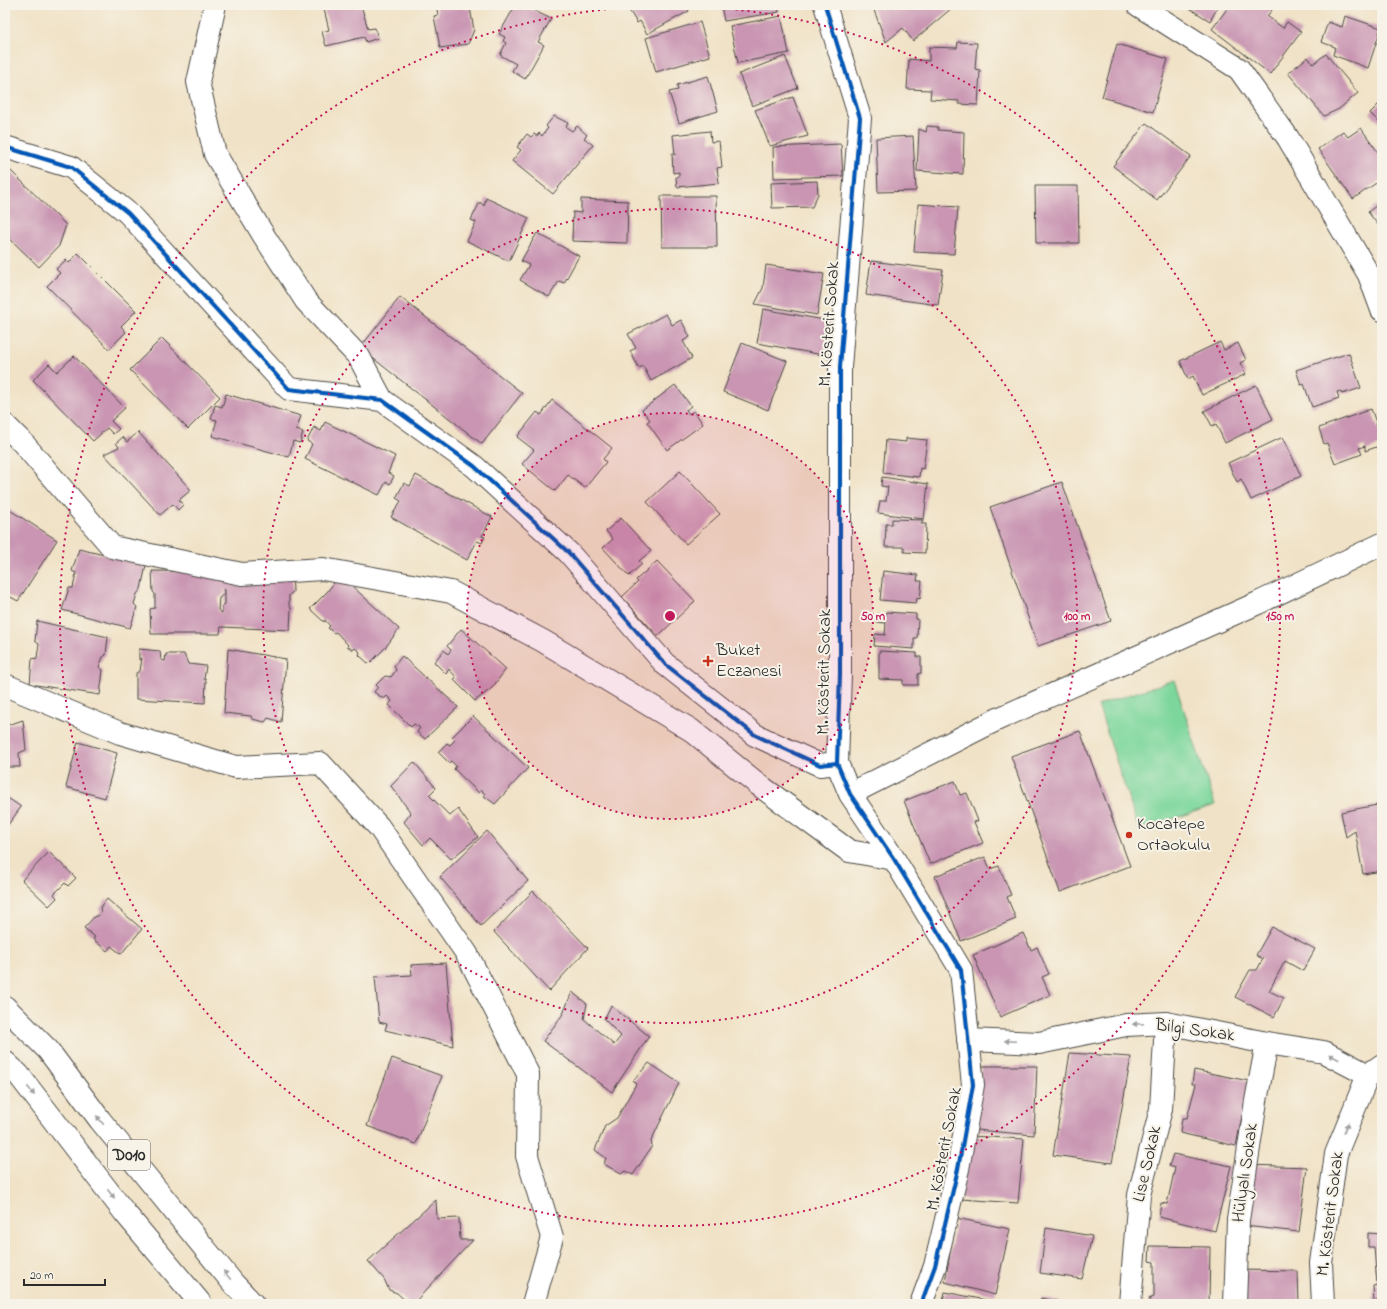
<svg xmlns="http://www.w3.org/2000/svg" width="1387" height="1309" font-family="'Indie Flower',sans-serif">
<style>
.green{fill:#7dd79c;stroke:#548164}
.building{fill:#c995b2;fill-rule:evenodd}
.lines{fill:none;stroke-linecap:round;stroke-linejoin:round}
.street-casing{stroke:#494642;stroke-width:24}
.highway-casing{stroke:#494642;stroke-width:24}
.street{stroke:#fff;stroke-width:22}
.highway{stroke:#fff;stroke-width:22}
.cycleway-casing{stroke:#f7f3e8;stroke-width:6}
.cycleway{stroke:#0057b8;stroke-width:4}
.oneway{fill:#a0a0a0}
.ring{fill:none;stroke:#c2185b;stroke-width:2;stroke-dasharray:2 4}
.poi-dot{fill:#c8321e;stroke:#f7f3e8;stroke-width:1.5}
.labels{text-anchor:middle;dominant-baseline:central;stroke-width:4;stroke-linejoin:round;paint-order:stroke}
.shield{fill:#f7f3e8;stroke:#686764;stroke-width:1}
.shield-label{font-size:17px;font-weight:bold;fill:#2b2b2b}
.street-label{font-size:18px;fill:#2b2b2b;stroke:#f7f3e8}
.poi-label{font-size:18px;fill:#2b2b2b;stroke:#f7f3e8;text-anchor:start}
.centre{fill:#c2185b;stroke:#f7f3e8;stroke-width:2}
.ring-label{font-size:12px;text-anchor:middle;font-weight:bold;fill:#c2185b;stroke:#f7f3e8;stroke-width:4;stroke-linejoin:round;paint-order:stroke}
</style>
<rect width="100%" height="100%" fill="#f7f3e8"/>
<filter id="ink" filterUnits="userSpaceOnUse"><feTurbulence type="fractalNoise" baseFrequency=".025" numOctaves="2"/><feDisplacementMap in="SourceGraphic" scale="8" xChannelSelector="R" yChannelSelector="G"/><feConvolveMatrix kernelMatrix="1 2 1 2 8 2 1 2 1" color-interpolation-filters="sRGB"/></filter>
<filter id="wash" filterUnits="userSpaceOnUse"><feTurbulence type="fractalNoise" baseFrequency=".012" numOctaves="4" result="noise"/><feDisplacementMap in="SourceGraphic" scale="16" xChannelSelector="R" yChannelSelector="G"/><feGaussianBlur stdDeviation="0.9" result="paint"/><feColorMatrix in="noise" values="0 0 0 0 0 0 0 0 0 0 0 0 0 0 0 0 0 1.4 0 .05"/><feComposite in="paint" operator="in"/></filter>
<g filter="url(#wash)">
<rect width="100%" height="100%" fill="#f0e2c6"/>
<!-- green -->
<path class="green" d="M1174,680L1215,805L1139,830L1098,705Z"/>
<g id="blocks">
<!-- building -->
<path class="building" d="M323,5H361L368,29L375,28L378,38L366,42L364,37L326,46L322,32L329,30Z
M436,5H463L464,9L470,8L474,30L468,44L440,48L434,16L438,15Z
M523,5L551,19L538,42L544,45L525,79L512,71L516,64L500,55L506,43L503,41L505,37L499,34L515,6L521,9Z
M628,5H686L689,11L647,34L640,21L637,23L629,10Z
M721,5H778L779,12L724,21Z
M872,5H952L953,7L913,41L903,28L886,42Z
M1184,5H1219L1210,21Z
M1230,5H1265L1272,10L1267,16L1283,28L1287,22L1301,32L1270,74L1212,29Z
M781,16L789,53L738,63L730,26Z
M1345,16L1381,28L1368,68L1333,55L1335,47L1321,42L1328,22L1342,27Z
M700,22L710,56L656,72L646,38Z
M958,42L977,43L975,69L980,70L978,105L959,104V101L930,99L931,90L907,89L909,59L929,61V47L957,48Z
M1117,44L1168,59L1153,112L1102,97Z
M1326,54L1358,93L1339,109L1324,116L1288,73L1308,57L1313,64Z
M785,56L798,88L752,106L739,74Z
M708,76L718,111L679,123L669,92L678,90L677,85Z
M793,97L808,136L770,146L755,110Z
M1382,101V125L1370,113Z
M554,116L568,123L566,127L572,131L577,126L587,135L584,138L593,145L553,194L512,161L521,150L517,147L527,134L531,137L534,134L537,136L539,133L542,136L548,128L546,126Z
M1146,123L1191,156L1157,200L1113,166Z
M927,126L938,127V130L964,132L963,174L917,171L919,129L926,132Z
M1361,128L1382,158V179L1353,199L1318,149L1343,131L1348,137Z
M710,131L711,142L719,141L722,167L717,168L719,183L677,187L676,177L679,176V172L673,173L672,153L675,155L673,135Z
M913,136L916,191L878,192L876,138Z
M841,144L843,176L774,178L773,147Z
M8,168L66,225L59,246L39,267L5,234V172Z
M817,181L818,194L812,207L772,208L771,183Z
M1035,186H1078L1079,243H1036Z
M661,196H716L717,247H662Z
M486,198L529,218L509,261L467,241L476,222L471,220L480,202L484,206Z
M581,199L628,201L627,243L572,241L573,212L581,213Z
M1382,201V230L1368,212Z
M918,204L958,207L954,254L914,252Z
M537,233L579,256L564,283L559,281L549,297L520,280L529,265L521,261Z
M78,253L136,311L121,326L126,332L109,349L47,286L60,273L56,269L66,260L69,263Z
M871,261L943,270L938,305L866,295Z
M766,265L824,274L817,315L755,304L763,288Z
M400,297L522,393L482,444L360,348Z
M763,309L830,321L823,355L757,343Z
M666,314L672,325L681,320L690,337L683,341L692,358L651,381L643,366L639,368L630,351L636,348L628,334Z
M162,338L220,397L188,429L130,370Z
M1220,342L1224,350L1238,343L1246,360L1240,363L1246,374L1202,395L1193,376L1188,379L1180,361Z
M742,343L787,361L768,410L723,392Z
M1349,353L1361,388L1342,394L1341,391L1337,392L1339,398L1312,407L1304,384L1301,385L1296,370Z
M74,356L125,408L111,421L119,429L113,434L107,428L93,441L33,380L49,364L57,372Z
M675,385L691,406L686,410L689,414L694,411L703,424L667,450L647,422L650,420L642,410Z
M1256,385L1273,419L1225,443L1216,424L1212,426L1204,411Z
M226,394L301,416L296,430L303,432L300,443L293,441L289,457L212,436L217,420L211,419L215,405L222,407Z
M552,400L612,448L603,459L606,462L585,488L568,475L555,491L522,464L534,450L517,437L537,412L541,415Z
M1371,409L1382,438V445L1365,451V446L1359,448L1362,454L1335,464L1327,443L1324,444L1319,428Z
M325,422L395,456L388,473L394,476L390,484L386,482L379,495L305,459L312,444L307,441L314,427L321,431Z
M138,432L191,490L179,500L183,505L178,510L173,504L160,515L104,454L119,447L116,443L123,437L127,442Z
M1283,437L1301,476L1251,500L1241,479L1237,482L1228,463Z
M906,438L927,440L923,469L920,468L919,477L883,473L886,440L906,442Z
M680,471L720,514L686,544L647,502Z
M416,475L492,517L482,536L485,537L482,543L477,541L467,560L391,517L401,501L396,498L404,483L410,486Z
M882,477L928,484L924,519L878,513L880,501H886L888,487L881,486Z
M1062,482L1111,621L1038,646L990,507Z
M5,507L57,540L18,601L5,594Z
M621,518L651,551L639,561L642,564L629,576L603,548L613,539L606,531Z
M892,519L923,520L921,524H926L925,553L904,552V547H885L886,524H892Z
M79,549L146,565L141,589L137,594L134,604L137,607L130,628L62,610L69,588H73L76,573L72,571Z
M657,561L695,601L658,636L622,597L638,582L636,580Z
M292,568L293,592L289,595V605L291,608L290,630L221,627L220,634H151L150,609L155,608V594L153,592L152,571L222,572ZM224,589L225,590V604L222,606V613L218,610L219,598L224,594Z
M883,571L918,575L917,581H922L920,599L917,598L916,603L880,600Z
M340,575L399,629L385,648L369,664L359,655L360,652L355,648L353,650L347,646L348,645L336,632L334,633L328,628L330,626L325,620L324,622L310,609L327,592Z
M886,612L916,614V619H918L917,638H914V649L874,646L875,634L885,635L886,623L876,622L877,615L886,616Z
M1382,618V628L1379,619Z
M37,621L108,637L106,655L103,657L99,667L103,670L100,695L30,684L32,659L37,658L39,644L35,641Z
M461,629L506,669L492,688L475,701L454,680L456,677L449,669L446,674L434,662L444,650L448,654L451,650L447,646Z
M139,649L160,651L161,660L165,661L166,654H184L188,664L206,666L204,679L206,680L205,703L136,699V673L140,671L142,658L139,660Z
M228,649L286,659L281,722L268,718L265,722L252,719L251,716L224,713Z
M879,651L917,653V657H921V673L918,674V685H903V680L879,679Z
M402,656L458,707L425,739L417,732L420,728L414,724L411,727L389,705L392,701L387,696L384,699L374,692L378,687L376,685L385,676L391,677L396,670L394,666Z
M473,716L528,768L495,804L484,796L485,794L481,790L479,793L454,769L456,766L451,761L449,763L438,752L447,743L450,745L455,740L452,737Z
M23,720L26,750L19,753L20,767H5V726Z
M1080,731L1130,866L1060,892L1011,756Z
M78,742L117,753L105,798L66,787Z
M414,762L436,788L429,795L450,816L458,809L478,837L451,859L430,838L423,845L404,822L411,813L391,786Z
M955,781L960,795L967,793L978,821L974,822L983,843L930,864L904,801Z
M5,796L21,807L5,829Z
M1382,804V871L1363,874L1355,831L1346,837L1341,812Z
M487,831L528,881L481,926L440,877Z
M49,852L76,878L68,886L65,883L54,894L57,898L49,906L22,880Z
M985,857L990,869L999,866L1011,895L1007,897L1016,919L961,941L935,876Z
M533,891L588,948L549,991L494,932Z
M107,899L142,929L121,954L111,946L107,951L93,939L95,937L84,928L95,916H98L101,911L100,908Z
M1272,927L1315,949L1303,971L1285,961L1269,991L1284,998L1274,1017L1235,997L1250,970H1257L1263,959L1256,955Z
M1023,933L1031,950L1037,947L1049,974L1042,977L1050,995L1000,1017L973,955Z
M446,963L453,1046L385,1030L387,1024L379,1022L375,977L412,975L411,965Z
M572,992L587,1004L584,1019L614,1045L621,1036L604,1019L611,1006L649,1036L612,1092L543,1041L563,1014Z
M1070,1053L1131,1057L1112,1163L1053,1155Z
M392,1058L442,1076L416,1144L367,1126Z
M649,1063L679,1083L651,1141L652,1146L633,1175L625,1171L621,1174L604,1164L606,1158L595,1150L605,1126L617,1118L636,1084L633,1081Z
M982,1066H1037L1034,1135L976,1130Z
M1194,1070L1249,1081L1236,1146L1180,1133L1182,1118H1187L1196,1084H1192Z
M970,1136L1024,1139L1018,1203L961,1199Z
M1173,1154L1231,1166L1215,1231L1159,1217L1161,1203L1167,1204L1175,1168L1169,1166Z
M1248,1165L1307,1167L1299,1232L1244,1226Z
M436,1200L437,1219L459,1218L460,1240H473L413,1304H409L397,1293L389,1290L384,1279L368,1261Z
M956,1218L1010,1229L995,1295L945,1282Z
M1046,1228L1092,1236L1082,1279L1040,1273Z
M1368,1233L1382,1234V1301H1374L1373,1286L1377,1285L1374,1247H1368Z
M1150,1246L1210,1247L1209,1304H1150L1149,1299L1154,1297V1262L1149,1261Z
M1239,1270L1298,1271L1299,1304H1243Z
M945,1292L996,1302V1304H942Z
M1041,1298L1065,1303V1304H1040Z"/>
</g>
</g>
<g filter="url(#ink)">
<use href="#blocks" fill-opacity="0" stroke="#494642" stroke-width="1"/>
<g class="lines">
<defs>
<path id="street" d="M215,5L198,82L215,154L264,236L306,301L359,357L382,400
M825,5L860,118L840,367V674L837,763L850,794L894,859L961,970L973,1085L958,1169L935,1266L921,1304
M1138,5L1239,69L1288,138L1369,275L1382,310
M5,147L71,167L128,213L289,389L382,400L474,466L569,553L665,664L755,735L820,765L837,763
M5,425L23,443L112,547L242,574L323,569L451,592L543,641L691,730L759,785L849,851L894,859
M5,685L120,733L236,767L320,763L379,827L467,954L528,1074L527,1156L552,1237L533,1304
M850,794L998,719L1258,603L1382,544
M968,1040L1039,1043L1126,1025L1166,1023L1267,1043L1324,1052L1368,1075
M1130,1304L1139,1195L1161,1109L1166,1023
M1235,1304L1238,1220L1256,1101L1267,1043
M1323,1304L1321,1263L1336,1154L1368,1075L1382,1065"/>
<path id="highway" d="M5,1007L48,1050L100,1120L233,1283L253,1304
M5,1062L18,1074L125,1213L201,1304"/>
</defs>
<!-- street casing -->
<use href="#street" class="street-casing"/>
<!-- highway casing -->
<use href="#highway" class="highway-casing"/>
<!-- street -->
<use href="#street" class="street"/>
<!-- highway -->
<use href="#highway" class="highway"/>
<defs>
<path id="cycleway" d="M825,5L860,118L840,367V674L837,763L850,794L894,859L961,970L973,1085L958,1169L935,1266L921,1304
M5,147L71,167L128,213L289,389L382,400L474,466L569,553L665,664L755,735L820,765L837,763"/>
</defs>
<!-- cycleway casing -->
<use href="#cycleway" class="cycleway-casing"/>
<!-- cycleway -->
<use href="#cycleway" class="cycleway"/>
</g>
<!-- one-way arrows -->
<defs><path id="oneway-solid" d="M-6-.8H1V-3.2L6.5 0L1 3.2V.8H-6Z"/></defs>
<g class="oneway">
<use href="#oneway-solid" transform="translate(1138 1024) rotate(178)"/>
<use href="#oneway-solid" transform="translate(1010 1041) rotate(-177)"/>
<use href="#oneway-solid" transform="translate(1334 1057) rotate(-152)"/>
<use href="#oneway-solid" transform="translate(31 1091) rotate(52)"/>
<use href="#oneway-solid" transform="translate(100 1120) rotate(-128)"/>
<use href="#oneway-solid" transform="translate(1346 1128) rotate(-68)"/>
<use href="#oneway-solid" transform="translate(111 1194) rotate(52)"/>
<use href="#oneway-solid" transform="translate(227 1275) rotate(-129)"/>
</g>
</g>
<!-- distance rings -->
<circle cx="670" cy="616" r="203" fill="#c2185b" fill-opacity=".12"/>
<g class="ring">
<circle cx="670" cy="616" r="203"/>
<circle cx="670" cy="616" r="407"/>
<circle cx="670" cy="616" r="610"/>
</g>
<!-- markers -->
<g class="poi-dot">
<path d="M706 655h4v4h4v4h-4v4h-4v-4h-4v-4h4z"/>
<circle cx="1129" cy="835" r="4"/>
</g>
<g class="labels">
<!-- shield labels -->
<rect class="shield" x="108" y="1140" width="42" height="30" rx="3"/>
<g class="shield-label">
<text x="129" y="1155">D010</text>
</g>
<!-- street labels -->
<g class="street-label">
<text transform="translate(830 324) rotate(-86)">M. Kösterit Sokak</text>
<text transform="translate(825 672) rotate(-89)">M. Kösterit Sokak</text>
<text transform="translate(1195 1031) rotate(8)">Bilgi Sokak</text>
<text transform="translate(945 1149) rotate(-79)">M. Kösterit Sokak</text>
<text transform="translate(1148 1164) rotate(-77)">Lise Sokak</text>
<text transform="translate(1246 1173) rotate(-82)">Hülyalı Sokak</text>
<text transform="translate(1331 1214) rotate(-83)">M. Kösterit Sokak</text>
</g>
<!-- poi labels -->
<g class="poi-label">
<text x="716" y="651">Buket<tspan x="716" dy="21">Eczanesi</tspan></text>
<text x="1137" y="825">Kocatepe<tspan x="1137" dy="21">Ortaokulu</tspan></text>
</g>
</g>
<circle cx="670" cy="616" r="6" class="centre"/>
<g class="ring-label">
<text x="873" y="620">50 m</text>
<text x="1077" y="620">100 m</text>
<text x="1280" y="620">150 m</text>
</g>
<!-- margin -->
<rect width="1387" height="1309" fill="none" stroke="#f7f3e8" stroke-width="20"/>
<!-- scale -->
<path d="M24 1279v6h81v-6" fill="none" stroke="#2b2b2b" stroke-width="2"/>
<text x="30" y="1279" font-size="12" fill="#2b2b2b" stroke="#f7f3e8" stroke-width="3" paint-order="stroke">20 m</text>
</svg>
